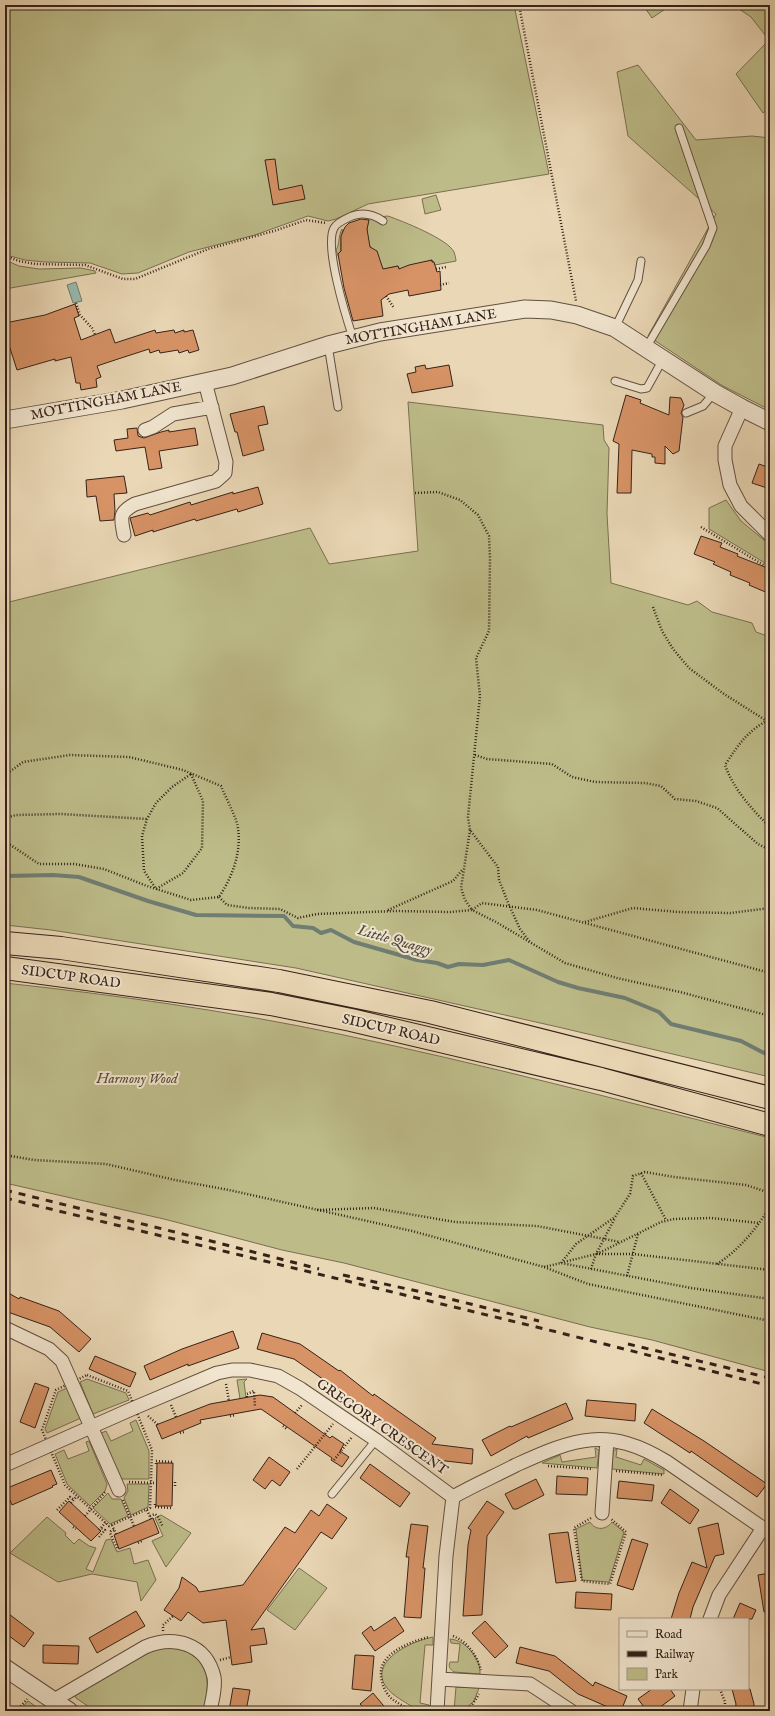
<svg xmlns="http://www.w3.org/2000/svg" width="775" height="1716" font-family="'IM FELL English',serif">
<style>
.green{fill:#bdbc89;stroke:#796f51}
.water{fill:#98baad;stroke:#707d72}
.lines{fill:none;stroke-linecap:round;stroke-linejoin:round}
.stream{stroke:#707d72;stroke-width:4}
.building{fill:#d79366;stroke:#352219}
.service-casing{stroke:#624f40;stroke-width:9}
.minor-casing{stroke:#624f40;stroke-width:15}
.tertiary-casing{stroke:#624f40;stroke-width:19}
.trunk-casing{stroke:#352219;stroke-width:24}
.path{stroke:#352219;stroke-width:2.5;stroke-dasharray:1 2;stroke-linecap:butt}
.service{stroke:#f1e5cf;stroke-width:7}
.minor{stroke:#f1e5cf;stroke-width:13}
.tertiary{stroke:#f1e5cf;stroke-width:17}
.trunk{stroke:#ead7b5;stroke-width:22}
.rail{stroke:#352219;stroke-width:3;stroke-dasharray:7 7;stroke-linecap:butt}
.labels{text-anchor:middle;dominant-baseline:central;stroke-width:4;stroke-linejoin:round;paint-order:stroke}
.street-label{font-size:14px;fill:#352219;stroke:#f1e5cf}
.park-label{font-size:14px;font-style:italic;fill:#574835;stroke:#f1e5cf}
.water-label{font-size:15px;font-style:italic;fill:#4e483e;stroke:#f1e5cf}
</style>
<rect width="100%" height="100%" fill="#ead7b5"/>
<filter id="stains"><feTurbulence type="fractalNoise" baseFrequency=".005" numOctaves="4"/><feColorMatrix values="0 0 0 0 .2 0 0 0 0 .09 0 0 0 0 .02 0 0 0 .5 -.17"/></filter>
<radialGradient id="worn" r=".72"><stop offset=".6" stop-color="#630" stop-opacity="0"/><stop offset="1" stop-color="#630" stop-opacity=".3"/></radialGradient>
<!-- green -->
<path class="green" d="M5,5H514L549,174L368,204L336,219L328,221L308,216L255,235L189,252L138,273L122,274L90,263L44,262L25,260L6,255L5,254Z
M643,5H671L652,18Z
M733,5H764L770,17V107L763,113L736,74L769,40L751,17Z
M638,65L696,140L752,136L770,138V410L723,386L648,336L716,214L628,136L617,72Z
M436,195L441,210L425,214L422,199Z
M388,216C402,221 448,239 454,252C455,255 456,259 456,261L435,265L432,260L400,270L398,266L379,270L372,248L368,245L367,229L369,218Z
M342,229L343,230C339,240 342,248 339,258L336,250C340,244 338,236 342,229Z
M5,260L19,266L39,269L81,268L95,271L96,273L5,289Z
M408,402L603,425L604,440L609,448L607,514L611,583L688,605L697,601L712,612L752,623L756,632L770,637V1077L558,1027L296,968L51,930L5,925V603L310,528L329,564L418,551Z
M726,500L741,521L770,545V566L709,529V508Z
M5,983C117,995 228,1011 339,1034C483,1064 626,1102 770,1138V1372L652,1340L590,1327L344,1263L282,1250L164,1219L5,1183Z
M87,1379L126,1393L129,1400L93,1414L80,1382Z
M247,1379L244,1382L246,1398L240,1399L237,1380Z
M67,1388L81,1418L47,1433L45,1429L58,1392Z
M136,1420L149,1451V1479H118L99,1434L106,1431L111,1441L133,1431L130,1423Z
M89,1441L107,1484L105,1491L90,1506L67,1484L55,1454L64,1450L68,1459L89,1451L86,1442Z
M595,1448L599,1450L597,1468L542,1463L560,1455L562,1462L596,1457Z
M617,1449L616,1457L641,1465L644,1459L664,1470V1474L612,1469L613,1451Z
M127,1484H149L148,1507L131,1515L124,1498L128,1491Z
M108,1493L112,1499H121L128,1516L110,1524L93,1508Z
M161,1515L191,1533L166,1567L152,1541L163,1536L155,1518Z
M47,1517L66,1533L65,1535L74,1544L79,1539L89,1546L96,1548L86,1569L93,1572L106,1540L111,1539L117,1552L130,1548L134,1564L148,1560L156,1580L141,1601L137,1582L92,1574L58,1582L10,1553Z
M590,1522C596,1531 606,1530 612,1522L624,1532L609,1582L582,1580L576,1529Z
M299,1568L327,1588L295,1630L267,1610Z
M433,1637V1645H425L420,1703L429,1705L428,1711C418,1711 411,1706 403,1701C355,1673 399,1644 433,1637Z
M450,1639C465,1640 481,1658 480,1674L454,1672C450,1669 448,1667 450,1662H458L460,1644L451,1643Z
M175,1647C211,1659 210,1679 204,1711H95L76,1698L74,1693L148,1653L159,1648Z
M456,1687L479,1688L474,1701L463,1711H454Z
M28,1701L42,1711H24L21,1709Z"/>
<!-- water -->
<path class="water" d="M76,282L82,301L73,303L67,285Z"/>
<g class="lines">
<!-- stream -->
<path class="stream" d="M5,876L53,875L79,877L148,901L196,915L284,916L293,926L313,928L321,933L331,930L354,942L417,960L437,963L448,967L459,964L483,965L509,960L558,982L578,988L625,998L659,1012L671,1024L741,1041L770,1056"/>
</g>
<!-- building -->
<path class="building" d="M275,159L279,190L302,185L305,199L273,205L265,160Z
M361,219L369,220L367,229L370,247L377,251L383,269L398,266L399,269L409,265L432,260V262H434L437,272L440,271L441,290L409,296L408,290L389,294L381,300L383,316L353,321L344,288L338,254L341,251V236L345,227L349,223Z
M75,304L79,316L74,318L81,340L110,329L115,343L155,330L156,333L174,330L175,333L184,330V332L193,330L199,350L189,353L188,350L179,353L178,350L160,353L159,350L150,353L149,349L118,359L97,366L101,377L96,379L97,387L81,390L80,383H76L71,357L55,361V359L17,370L9,345L5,346V323L45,315Z
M425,365L426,369L449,365L453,386L412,393L407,374L416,372L415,367Z
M626,395L641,400L640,403L669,415L670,397L681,398L684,405L681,413L683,417L679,451L673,454L665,446V464L655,463V457H652V454L632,450L631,493H617L619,444L613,441Z
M264,406L268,424L258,426L264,450L243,456L237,432H235L230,414Z
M137,428L138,436L144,438L161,432L169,430V432L195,428L198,445L159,451L162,468L149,470L145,447L116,451L114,440L128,438L127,429Z
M759,464L770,468V489L752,483Z
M124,476L127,493L114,494L115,511L114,520L100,521L96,496L87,497L86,480Z
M258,487L263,504L238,512L237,509L196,521L195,519L153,532V530L135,536L130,518L148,513L150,515L190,502L191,505L233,492V494Z
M701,536L722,543L720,547L738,554L737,556L770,569V594L749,585L750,583L730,575L731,572L713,564L715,562L694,554Z
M5,1291L19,1299L20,1297L59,1311L91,1339L79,1352L50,1327L5,1311Z
M233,1331L239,1348L188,1366V1364L150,1380L144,1366L182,1349Z
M262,1333L300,1344L339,1371L340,1370L373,1396L374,1394L436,1438L432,1444L473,1449L472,1464L437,1460L392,1427L390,1428L358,1404L357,1406L330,1384L294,1359L257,1349Z
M95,1356L136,1373L130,1387L89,1369Z
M35,1383L49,1388L35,1428L20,1422Z
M260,1395L273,1397L330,1438L332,1436L344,1444L340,1451L349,1457L342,1467L331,1460L332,1458L261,1409L200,1420L201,1423L162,1439L156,1425L210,1404Z
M587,1400L636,1404L635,1421L585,1416Z
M566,1403L573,1419L528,1438L527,1436L491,1456L482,1440L510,1426L511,1427Z
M652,1409L704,1441L767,1484L757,1497L691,1451L690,1453L644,1423Z
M269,1457L290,1472L280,1486L272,1480L265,1489L253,1480Z
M157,1463H173L172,1506H156Z
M370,1464L410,1493L400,1507L360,1478Z
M51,1470L57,1484L52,1486L53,1487L12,1505L5,1489Z
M557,1476L588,1478L587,1495L556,1494Z
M536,1479L544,1495L517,1509H513L505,1494Z
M619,1481L654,1485L652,1501L617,1498Z
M670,1489L699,1510L690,1524L661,1503Z
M69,1501L101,1531L91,1541L59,1512Z
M487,1501L504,1512L487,1536L482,1615L463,1616L468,1545L471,1530L468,1528Z
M327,1504L347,1518L332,1539L321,1532L251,1630L264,1628L267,1644L250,1646L252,1662L232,1665L226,1620L203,1623L188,1612L181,1621L164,1610L179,1588L182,1577L196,1587L199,1592L243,1585L285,1527L295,1533L311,1510L319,1516Z
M153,1518L159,1533L119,1549L114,1535Z
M718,1523L724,1554L715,1556L693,1607L690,1619H671L679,1593L692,1562L707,1568L698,1528Z
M411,1524L428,1526L423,1568H425L421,1618L404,1617L409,1557H406Z
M568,1532L576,1581L556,1583L549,1534Z
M632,1539L648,1544L633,1590L617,1585Z
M770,1573V1611L764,1612L758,1575Z
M576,1592L612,1594L611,1610L575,1608Z
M740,1603L756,1610L752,1619H733Z
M5,1611L34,1633L24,1647L5,1633Z
M136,1611L145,1626L97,1653L89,1638Z
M395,1617L404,1631L375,1651L362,1633L371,1626L374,1631Z
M485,1621L508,1646L495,1658L472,1633Z
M43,1645L79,1646L78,1664L43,1663Z
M520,1647L555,1656L593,1686L595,1682L627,1696L621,1711H617L578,1694L549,1671L516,1663Z
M355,1655L374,1656L371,1691L352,1689Z
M233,1688L250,1690L246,1711H229Z
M652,1689H670L675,1696L655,1711H647L638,1699Z
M732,1689H750L754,1704V1711H735L736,1704Z
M373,1693L388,1711H367L360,1704Z"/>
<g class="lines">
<defs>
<path id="service" d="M615,328L638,280L641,261
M353,338C346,317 324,246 334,228C337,222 346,219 352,216C363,212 373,214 383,221
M328,345L338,407
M646,348L706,246L713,228L679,128
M615,381L641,389L647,388L663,359
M686,413L703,406L714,393
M332,1494L376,1440"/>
<path id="minor" d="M742,408L725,446V460L730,485L741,506L770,535
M145,430L153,427L173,414L212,407
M124,535C121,518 118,513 135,504L216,481L225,473L226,462L205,382
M5,1328L49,1349L62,1361L119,1490
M5,1465L134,1408L217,1373L232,1370H250L278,1376L301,1389L376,1440L453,1497L446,1556L437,1711
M453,1497C474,1485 495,1476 516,1465C575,1438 608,1426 667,1462L770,1533
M602,1513L607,1440
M710,1619L719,1595L763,1528
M439,1679L530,1684L571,1711
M54,1700L145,1647C174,1635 206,1643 214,1677C216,1688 212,1700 210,1711
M690,1711L693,1689"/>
<path id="tertiary" d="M5,420L122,400L232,376L328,345L380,332L525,309L551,310L577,315L615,328L715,393L742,408L770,422
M5,1668L69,1711"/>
<path id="trunk" d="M5,943L61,948L279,981L430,1012L770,1098
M5,968L271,1004L351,1020L601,1079L770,1125"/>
</defs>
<!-- service casing -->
<use href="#service" class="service-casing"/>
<!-- minor casing -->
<use href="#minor" class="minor-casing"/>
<!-- tertiary casing -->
<use href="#tertiary" class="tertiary-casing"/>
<!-- trunk casing -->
<use href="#trunk" class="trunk-casing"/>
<!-- path -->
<path class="path" d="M519,5L576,301
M5,256L19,261L35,264L85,265L123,279H135L208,249L274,231L306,220L326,223
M436,269L446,267
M440,285L449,283
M386,296L394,308
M76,303L80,315L92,328L95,335
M415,493L438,492L460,500L478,515L489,536L490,559L489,631L476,658L480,696L468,817L470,830L498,867L499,880L509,905L520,929L530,942
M701,527L770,569
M653,607L662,631L673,649L689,668L724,694L770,723
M770,719C747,731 739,744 725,765C733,788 752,810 770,827
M475,755L487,759L552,764L572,777L595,782L645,783L661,786L675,799L696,801L717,808L758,844L770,850
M191,774L203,801L202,848L183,873L156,889L144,871L142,836L147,819L156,803L172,787Z
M5,775L23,762L70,755L129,757L183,770L221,786C226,798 233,811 237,823C243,849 233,876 219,897L191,900L147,886L104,869L74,864H39L9,844L5,838
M5,818L16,815L61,814L147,819
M470,830L461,888L465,900L472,910L482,903L537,910L770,973
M219,897L227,905L249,908L280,909L298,918L317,914L395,911L450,912L472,910L496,922L565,963L617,978L680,992L770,1016
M388,910L453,881L463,869
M585,922L633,908L678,912L730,913L770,908
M5,1155L34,1160L106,1164L175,1180L229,1190L412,1231L544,1267L588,1284L770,1321
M641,1173L666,1220
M317,1210L374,1208L455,1222L537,1226L620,1242
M597,1254L661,1222L674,1219L711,1218L759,1223
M564,1262L596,1254H633L770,1270
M561,1263L576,1244L615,1217L630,1194L633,1176L645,1172L674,1177L746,1185L770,1193
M717,1264C739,1250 756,1229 770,1207
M544,1267L561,1263L691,1288L770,1299
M591,1269L596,1254L615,1218
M627,1276L638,1234
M87,1375L128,1391L152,1450L150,1508L109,1526L65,1485L42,1430L56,1390Z
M226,1384L229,1401
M247,1397V1394L254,1391L255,1407
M171,1405L176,1417
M295,1413L302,1405
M148,1416L158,1425
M230,1416L235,1415
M283,1426L287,1429
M180,1433L184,1432
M334,1460L352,1437
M156,1464V1461L174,1462
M548,1466L593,1469
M297,1469L333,1424
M616,1471L663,1475
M129,1482L156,1483
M175,1486V1481
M123,1500L134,1526
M71,1503L77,1496
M155,1504V1507L173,1508
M57,1510L70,1497L74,1500
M147,1510L151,1519
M85,1516L106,1491
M150,1516L155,1514L158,1517L163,1527
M591,1518L574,1528L582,1581L610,1584L626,1532L611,1519
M112,1525L116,1534
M73,1527L76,1529
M99,1530L106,1522
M114,1530L111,1531L110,1533L118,1550
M99,1537L105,1530L101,1528
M138,1543L142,1541
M163,1631V1625L173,1616
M453,1636C468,1642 477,1656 481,1670
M220,1660L231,1657
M720,1689L725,1702V1711
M17,1711L27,1699
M412,1711C405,1707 397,1703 391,1698C386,1693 383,1687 382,1681C374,1655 409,1642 429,1637
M466,1711L472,1705L479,1694"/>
<!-- service -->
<use href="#service" class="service"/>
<!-- minor -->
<use href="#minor" class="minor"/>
<!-- tertiary -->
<use href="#tertiary" class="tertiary"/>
<!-- trunk -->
<use href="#trunk" class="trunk"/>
<!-- rail -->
<path class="rail" d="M5,1190L195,1237L319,1269
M5,1198L557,1332L770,1386
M343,1275L426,1293L539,1321
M628,1344L770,1378"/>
</g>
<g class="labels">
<!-- street labels -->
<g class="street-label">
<text transform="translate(421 327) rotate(-10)">MOTTINGHAM LANE</text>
<text transform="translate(106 401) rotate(-11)">MOTTINGHAM LANE</text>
<text transform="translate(71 977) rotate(8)">SIDCUP ROAD</text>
<text transform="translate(391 1030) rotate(13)">SIDCUP ROAD</text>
<text transform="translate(382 1427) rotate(35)">GREGORY CRESCENT</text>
</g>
<!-- park labels -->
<g class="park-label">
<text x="137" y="1079">Harmony Wood</text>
</g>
<!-- water labels -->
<g class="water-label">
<text transform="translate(395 940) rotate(16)">Little Quaggy</text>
</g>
</g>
<!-- margin -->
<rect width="775" height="1716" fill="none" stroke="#ead7b5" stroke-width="20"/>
<rect x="6" y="6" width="763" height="1704" fill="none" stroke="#352219" stroke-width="2"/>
<rect x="10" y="10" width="755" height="1696" fill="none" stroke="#352219"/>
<!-- legend -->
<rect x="619" y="1618" width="130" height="72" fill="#f1e5cf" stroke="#a69786"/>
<rect x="627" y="1631" width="20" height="6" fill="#f1e5cf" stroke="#a69786"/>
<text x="655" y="1638" font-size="12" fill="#352219">Road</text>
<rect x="627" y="1651" width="20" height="6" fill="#352219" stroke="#a69786"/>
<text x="655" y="1658" font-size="12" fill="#352219">Railway</text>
<rect x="627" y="1668" width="20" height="12" fill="#bdbc89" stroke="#a69786"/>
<text x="655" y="1678" font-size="12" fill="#352219">Park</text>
<rect width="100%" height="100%" filter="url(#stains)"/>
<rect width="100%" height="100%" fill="url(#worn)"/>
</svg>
